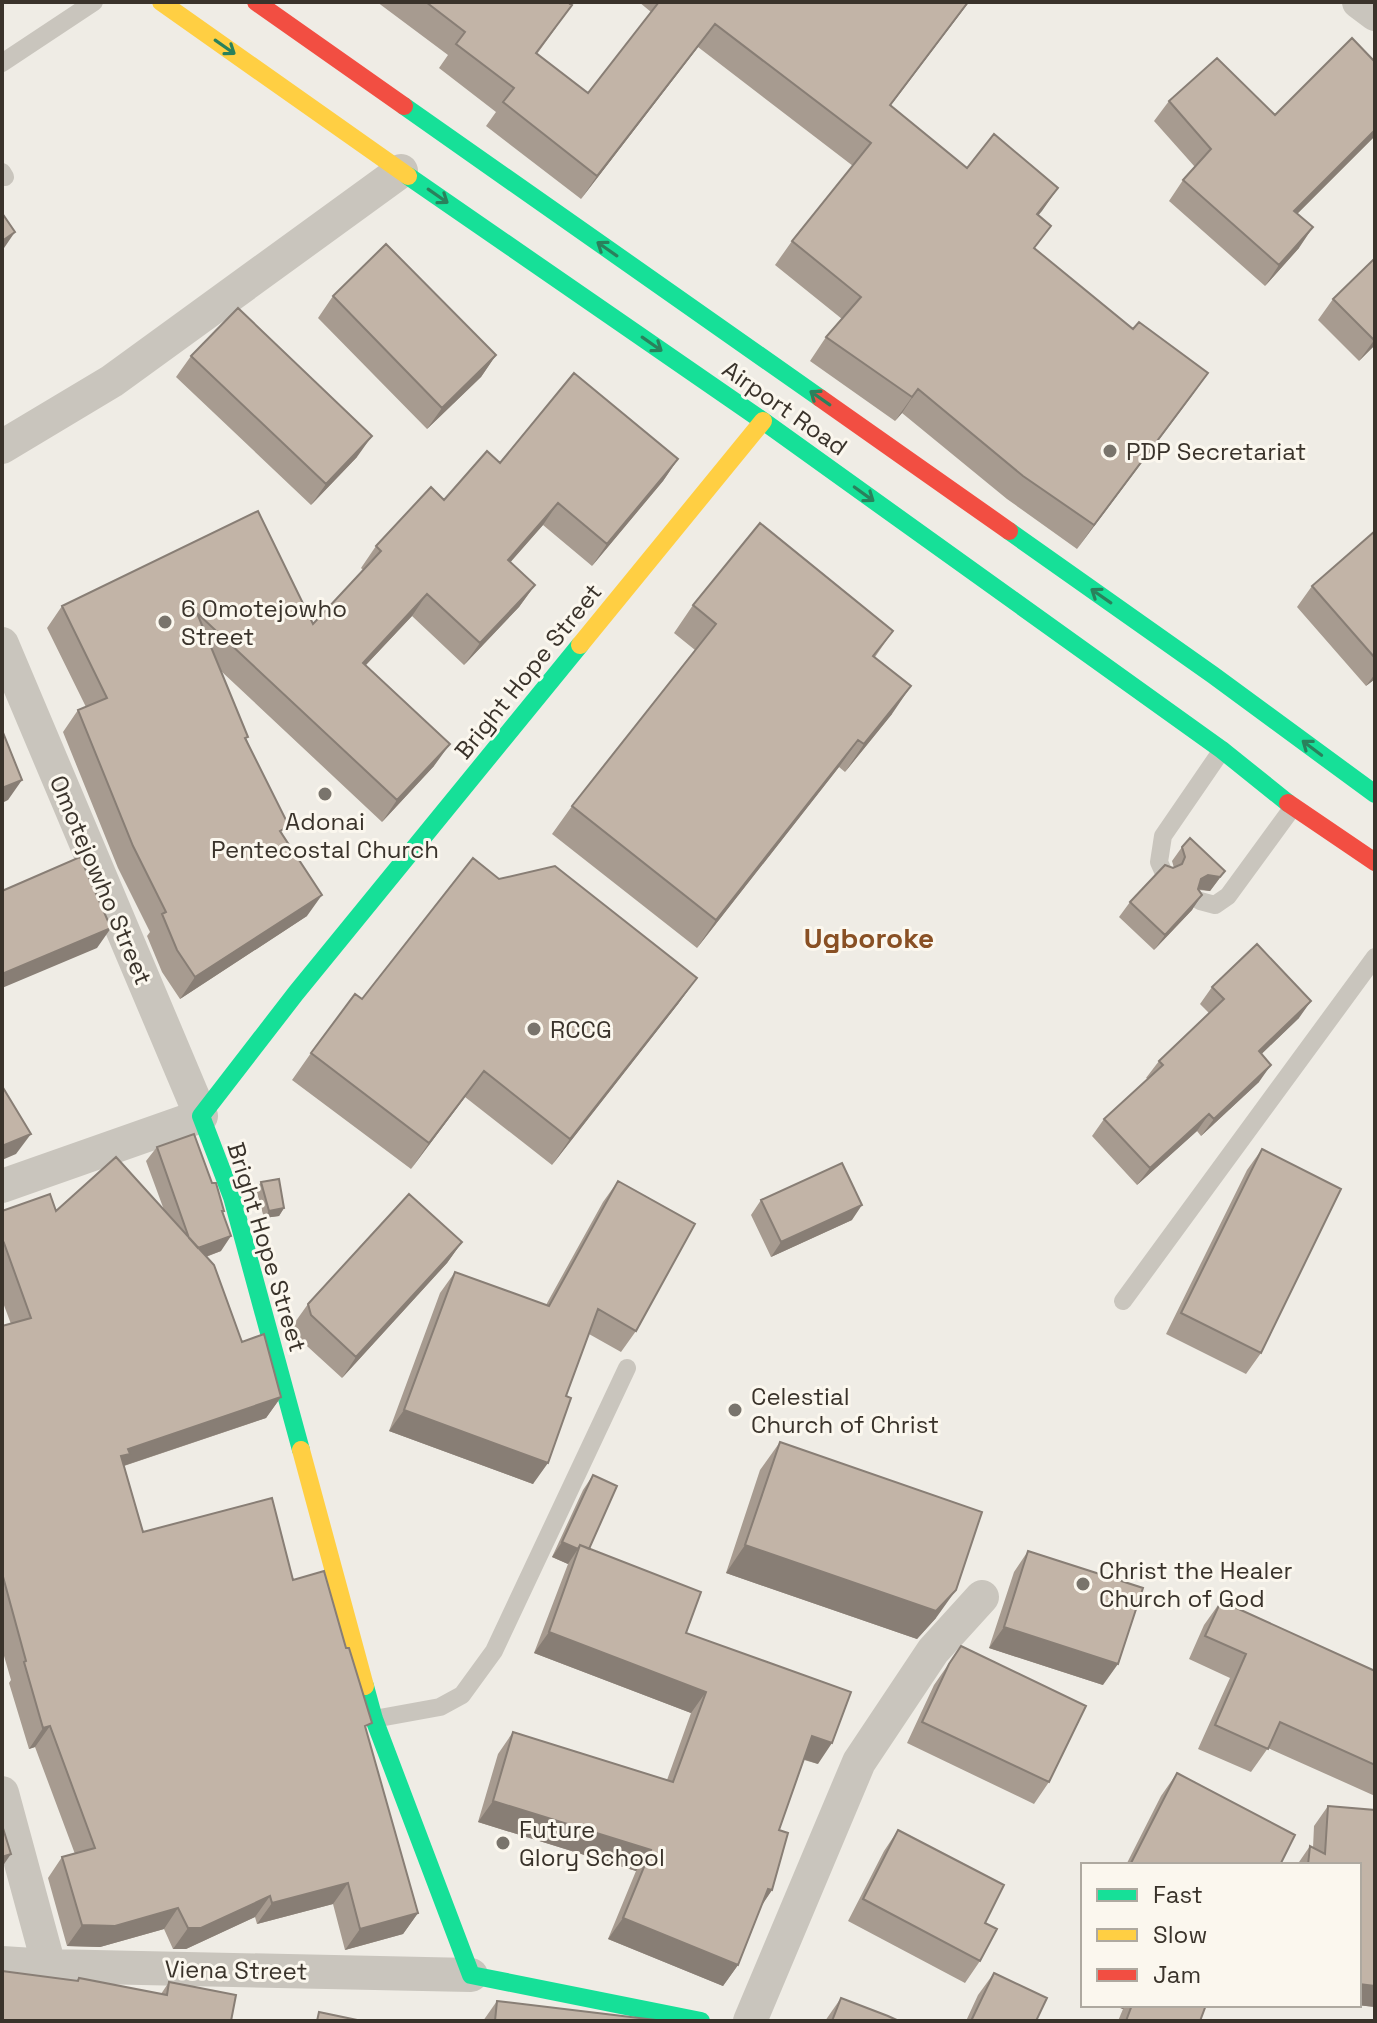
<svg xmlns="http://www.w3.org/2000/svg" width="1377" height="2023" font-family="'Space Grotesk',sans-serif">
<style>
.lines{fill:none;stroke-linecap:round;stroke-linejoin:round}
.lane{stroke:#c9c5bd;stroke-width:18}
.street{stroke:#c9c5bd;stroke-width:34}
.fast{stroke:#16e098;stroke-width:18}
.slow{stroke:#ffcf43;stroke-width:18}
.jam{stroke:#f24e42;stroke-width:18}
.wall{fill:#a79b90}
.shaded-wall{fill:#887e75}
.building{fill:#c2b4a7;stroke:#887e75;stroke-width:2}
.oneway{stroke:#2a815c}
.poi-dot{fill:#79746c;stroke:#fbf7ee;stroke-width:3}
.labels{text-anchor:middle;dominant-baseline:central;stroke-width:6;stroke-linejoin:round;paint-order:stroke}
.street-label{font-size:24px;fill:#3a332b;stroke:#fbf7ee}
.poi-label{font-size:24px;fill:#3a332b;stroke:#fbf7ee;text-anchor:start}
.quarter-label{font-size:28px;font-weight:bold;fill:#895024;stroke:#fbf7ee}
</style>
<rect width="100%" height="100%" fill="#efece5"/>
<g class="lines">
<!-- lane -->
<path class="lane" d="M2,63L94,2
M2,172L5,177
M1163,871L1159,862L1163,836L1222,750
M1200,901L1215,905L1228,896L1293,807
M1123,1301L1375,957
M374,1719L440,1707L462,1695L494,1651L627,1368"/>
<!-- street -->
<path class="street" d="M1359,2L1375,14
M2,447L112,381L401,171
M2,644L201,1116L2,1186
M2,1793L49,1966
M2,1963L49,1966L471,1975
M750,2021L859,1762L933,1651L982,1597"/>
<!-- fast -->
<path class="fast" d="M404,106L820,398
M408,176L763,421L1222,750L1288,803
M1009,531L1213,675L1375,794
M301,1450L232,1197L201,1116L296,993L580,645
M365,1686L374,1719L471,1975L701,2021"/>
<!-- slow -->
<path class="slow" d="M161,2L408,176
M580,645L763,421
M301,1450L365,1686"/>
<!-- jam -->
<path class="jam" d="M256,2L404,106
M820,398L1009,531
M1288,803L1375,862"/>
</g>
<!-- wall -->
<path class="wall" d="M377,2H571L555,29L537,54L588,93L651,12L639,2H969L890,105L967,168L1039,215L1035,249L1133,329L1208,373L1077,549L1007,499L902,413L895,421L810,361L826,337L842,319L775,265L792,241L853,166L698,47L581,199L486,126L496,112L439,68L448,55Z
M1375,62V136L1298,213L1299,248L1265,286L1169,201L1183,180L1195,167L1154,121L1169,101L1275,115Z
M1375,258V345L1359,361L1318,320L1333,299Z
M333,296L496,355L481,377L427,429L318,318Z
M191,356L357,457L311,505L176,377Z
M678,459L663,481L592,566L543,525L510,562L535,585L519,607L464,665L412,616L365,666L434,766L382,822L221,671L283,835L307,916L180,999L162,972L147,936L150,932L118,868L63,732L78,710L86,707L47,628L62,606L258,511L313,624L363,570L361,568L376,546L500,463Z
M1375,531V679L1366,686L1297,607L1312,586Z
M693,605L893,631L875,657L892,714L845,772L839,767L697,948L552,834L572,806L695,650L674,633Z
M1182,847L1225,871L1210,891L1199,890L1192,910L1154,950L1119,917L1130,902L1174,868L1172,861Z
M499,879L697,978L678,1004L552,1165L465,1097L411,1169L292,1080L311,1053L362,999Z
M1212,987L1299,1018L1261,1054L1259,1082L1201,1136L1197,1131L1137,1185L1092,1136L1104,1119L1148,1079L1146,1078L1159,1061L1209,1013L1200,1004Z
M157,1147L212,1183L224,1211L223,1213L221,1251L206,1257L242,1342L281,1397L266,1418L124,1466L143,1532L293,1580L366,1731L418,1913L403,1934L345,1950L333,1904L257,1924L255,1917L186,1949H173L164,1929L100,1947L67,1946L48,1878L62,1857L75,1854L35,1747L29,1749L9,1683L11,1680L2,1649V1326L11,1324L2,1300V1211L164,1210L146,1161Z
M1262,1149L1261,1353L1246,1374L1166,1334L1247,1170Z
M618,1181L636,1331L621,1352L589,1334L533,1484L389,1431L440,1293L455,1272L546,1305L603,1202Z
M261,1182L284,1208L279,1216L264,1218L256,1189Z
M761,1200L852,1220L771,1257L751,1215Z
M462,1242L447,1263L342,1378L296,1336L293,1325L308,1304Z
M780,1442L936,1618L917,1639L726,1573L760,1470Z
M593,1475L589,1549L686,1633L818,1764L804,1760L779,1830L772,1890L762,1905L738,1965L723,1986L608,1939L636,1871L478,1822L498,1754L513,1732L667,1780L691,1713L534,1653L568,1564L552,1557L583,1490Z
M1028,1551L1103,1685L989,1648L1014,1572Z
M1221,1601L1375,1671V1796L1268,1748L1251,1772L1198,1749L1230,1678L1189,1659L1204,1625Z
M961,1646L1049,1782L1034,1804L907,1743L934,1685Z
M1177,1773L1280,1865H1126L1161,1796Z
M1328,1806L1375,1810V2007L1357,2005H1359V1865H1297L1310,1846L1313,1848L1314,1826Z
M898,1830L985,1923L980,1961L965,1983L848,1921L884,1851Z
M994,1973L1036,2021H966L978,1995Z
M79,1978L161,1994L169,1982L231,2021L77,1980Z
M841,1998L832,2021H825Z
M497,2001L664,2021H483Z
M1112,2005H1206L1200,2021H1118L1123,2009Z"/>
<!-- shaded-wall -->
<path class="shaded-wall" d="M968,2H969L873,129L890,105Z
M715,24L698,47L581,199L597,176Z
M1375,130V136L1280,231L1294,211Z
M1058,188L1042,211L1020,237L1037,214Z
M1313,227L1299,248L1265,286L1279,265Z
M15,232L2,251V241Z
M1375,339V345L1359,361Z
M496,355L481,377L427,429L442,408Z
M1208,373L1191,397L1077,549L1094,525Z
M918,389L902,413L895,421L912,397Z
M372,436L357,457L311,505L326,484Z
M678,459L663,481L592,566L607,544Z
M558,503L543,525L493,582L508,560Z
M535,585L519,607L464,665L480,643Z
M427,594L412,616L347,685L363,663Z
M1375,674V679L1366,686Z
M911,686L892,714L845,772L864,744Z
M858,740L839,767L697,948L716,920Z
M450,744L434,766L382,822L397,800Z
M22,780L8,800L2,803V788Z
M1225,871L1210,891L1198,889L1201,879L1208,875Z
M322,895L307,916L180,999L195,977Z
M1202,895L1192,910L1154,950L1165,935Z
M111,928L97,948L2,988V974Z
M697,978L678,1004L552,1165L570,1139Z
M1311,1001L1299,1018L1246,1069L1259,1051Z
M1271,1065L1259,1082L1201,1136L1214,1119Z
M484,1071L465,1097L411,1169L429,1143Z
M1209,1114L1197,1131L1137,1185L1150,1168Z
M31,1134L16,1154L2,1160V1146Z
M862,1205L852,1220L771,1257L781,1242Z
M284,1208L279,1216L264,1218L269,1211Z
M231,1236L221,1251L183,1265L194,1250Z
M462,1242L447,1263L342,1378L356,1357Z
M281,1397L266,1418L120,1467L121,1456L128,1449Z
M404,1410L548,1463L533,1484L389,1431Z
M562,1542L578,1549L568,1564L552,1557Z
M745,1545L956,1590L936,1618L917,1639L726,1573Z
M1004,1627L1118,1664L1103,1685L989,1648Z
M549,1632L706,1692L691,1713L534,1653Z
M50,1726L35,1747L29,1749L43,1728Z
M812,1736L832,1743L818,1764L797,1757Z
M493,1801L651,1850L636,1871L478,1822Z
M11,1854L2,1867V1857Z
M348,1883L333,1904L257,1924L272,1903Z
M768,1889L772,1890L757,1912Z
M270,1896L255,1917L186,1949H173L188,1928Z
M178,1908L164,1929L100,1947L67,1946L82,1925Z
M418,1913L403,1934L345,1950L360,1929Z
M623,1918L738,1965L723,1986L608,1939Z
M1359,1984L1375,1986V2007L1357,2005H1359Z
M1112,2005H1126L1123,2009Z"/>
<!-- building -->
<path class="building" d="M426,2H571L570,4L572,5L536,53L588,93L659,2H968L890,105L967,168L994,134L1058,188L1037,214L1051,226L1034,248L1133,329L1139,322L1208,373L1094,525L1023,476L918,389L912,397L826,337L861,297L792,241L871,143L715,24L597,176L503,102L514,88L456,44L465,32Z
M1352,38L1375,62V130L1294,211L1313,227L1279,265L1183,180L1211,149L1169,101L1217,58L1275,115Z
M2,213L15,232L2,241Z
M386,244L496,355L442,408L333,296Z
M1375,258V339L1374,340L1333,299Z
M238,308L372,436L326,484L191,356Z
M574,373L678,459L607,544L558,503L508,560L535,585L480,643L427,594L363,663L450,744L397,800L197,613L248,737L245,738L289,826L280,831L322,895L195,977L177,950L162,914L166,912L133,846L78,710L107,698L62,606L258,511L313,624L381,551L376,546L431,487L444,500L487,451L500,463Z
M760,523L893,631L873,656L911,686L864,744L858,740L716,920L572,806L716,624L693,605Z
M1375,531V658L1312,586Z
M2,730L22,780L2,788Z
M1190,838L1225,871L1220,877L1208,875L1201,879L1198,889L1202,895L1165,935L1130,902L1165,865L1173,868L1182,864L1185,857L1182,847Z
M80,857L111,928L2,974V891Z
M473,858L499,879L555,866L697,978L570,1139L484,1071L429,1143L311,1053L355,994L362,999Z
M1257,944L1311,1001L1259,1051L1271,1065L1214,1119L1209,1114L1150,1168L1104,1119L1163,1065L1159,1061L1224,999L1212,987Z
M2,1086L31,1134L2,1146Z
M194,1134L212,1183H216L224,1211H222L231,1236L198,1248L189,1238L157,1147Z
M1262,1149L1341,1189L1261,1353L1181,1313Z
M116,1157L214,1265L242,1342L264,1334L281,1397L128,1449L130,1454L121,1456L143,1532L272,1498L293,1580L324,1571L346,1648H349L372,1723L365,1726L418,1913L360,1929L348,1883L272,1903L270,1896L201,1928H188L178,1908L115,1926L82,1925L62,1857L95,1848L50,1726L43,1728L24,1662L26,1661L2,1573V1326L31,1318L4,1243L2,1245V1211L50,1194L56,1211Z
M842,1163L862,1205L781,1242L761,1200Z
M279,1179L284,1208L269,1211L261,1182Z
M618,1181L695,1224L636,1331L598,1309L566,1396L571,1398L548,1463L404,1410L455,1272L549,1306Z
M409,1194L462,1242L356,1357L311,1315L308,1304Z
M780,1442L982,1512L956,1590L936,1611L745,1545Z
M593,1475L617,1486L589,1549L580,1545L578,1549L562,1542Z
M580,1545L701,1592L686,1633L851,1692L832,1743L812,1736L779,1830L788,1833L772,1890L768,1889L738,1965L623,1918L651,1850L493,1801L513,1732L673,1782L706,1692L549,1632Z
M1028,1551L1143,1588L1118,1664L1004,1627Z
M1221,1601L1375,1671V1765L1280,1722L1268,1749L1215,1725L1246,1654L1205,1636Z
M961,1646L1086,1706L1049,1782L922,1722L949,1664Z
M1177,1773L1295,1835L1280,1865H1130Z
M1328,1806L1375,1810V1986L1359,1984V1865H1308L1310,1846L1325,1854Z
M2,1825L11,1854L2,1857Z
M898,1830L1004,1885L985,1923L997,1929L980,1961L863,1899Z
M2,1971L78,1981L79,1978L167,1995L169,1982L236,1995L231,2021H2Z
M994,1973L1047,1998L1036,2021H971Z
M841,1998L888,2016L899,2021H832Z
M497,2001L664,2021H495Z
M1132,2005H1206L1200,2021H1126Z
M319,2012L362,2021H317Z"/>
<!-- one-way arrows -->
<defs><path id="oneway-shaft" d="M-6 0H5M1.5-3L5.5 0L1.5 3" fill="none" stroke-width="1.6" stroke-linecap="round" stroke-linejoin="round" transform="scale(2)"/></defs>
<g class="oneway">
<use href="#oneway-shaft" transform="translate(225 47) rotate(35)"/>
<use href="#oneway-shaft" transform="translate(438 196) rotate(35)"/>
<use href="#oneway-shaft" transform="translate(607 249) rotate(-145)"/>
<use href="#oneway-shaft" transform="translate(652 344) rotate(35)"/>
<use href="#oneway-shaft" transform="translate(820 398) rotate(-145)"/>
<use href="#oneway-shaft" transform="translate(864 494) rotate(36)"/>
<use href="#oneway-shaft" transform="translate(1101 596) rotate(-145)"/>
<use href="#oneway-shaft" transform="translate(1312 748) rotate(-143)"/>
</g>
<!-- markers -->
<g class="poi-dot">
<circle cx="1110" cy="451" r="8"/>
<circle cx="165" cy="622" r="8"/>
<circle cx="325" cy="794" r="8"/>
<circle cx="534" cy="1029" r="8"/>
<circle cx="735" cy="1410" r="8"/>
<circle cx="1083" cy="1584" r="8"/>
<circle cx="503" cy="1843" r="8"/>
</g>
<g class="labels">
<!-- street labels -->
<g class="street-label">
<text transform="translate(785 408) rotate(35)">Airport Road</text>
<text transform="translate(528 671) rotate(-51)">Bright Hope Street</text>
<text transform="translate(101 880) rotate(67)">Omotejowho Street</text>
<text transform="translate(267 1247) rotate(73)">Bright Hope Street</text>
<text transform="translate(236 1970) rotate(1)">Viena Street</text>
</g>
<!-- poi labels -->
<g class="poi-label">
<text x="1126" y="451">PDP Secretariat</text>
<text x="181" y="608">6 Omotejowho<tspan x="181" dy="28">Street</tspan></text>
<text x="325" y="821" text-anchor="middle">Adonai<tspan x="325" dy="28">Pentecostal Church</tspan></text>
<text x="550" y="1029">RCCG</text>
<text x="751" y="1396">Celestial<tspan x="751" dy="28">Church of Christ</tspan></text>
<text x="1099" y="1570">Christ the Healer<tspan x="1099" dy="28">Church of God</tspan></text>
<text x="519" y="1829">Future<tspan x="519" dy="28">Glory School</tspan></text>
</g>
<!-- quarter labels -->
<g class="quarter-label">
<text x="869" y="938">Ugboroke</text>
</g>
</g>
<!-- border -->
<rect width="1377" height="2023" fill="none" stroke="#3a332b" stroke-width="8"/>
<!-- legend -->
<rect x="1081" y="1863" width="280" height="144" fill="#fbf7ee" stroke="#aea9a0" stroke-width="2"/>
<rect x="1097" y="1889" width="40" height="12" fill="#16e098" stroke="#aea9a0" stroke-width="2"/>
<text x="1153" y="1903" font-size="24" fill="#3a332b">Fast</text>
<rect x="1097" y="1929" width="40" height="12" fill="#ffcf43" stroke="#aea9a0" stroke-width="2"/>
<text x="1153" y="1943" font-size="24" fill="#3a332b">Slow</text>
<rect x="1097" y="1969" width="40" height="12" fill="#f24e42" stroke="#aea9a0" stroke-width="2"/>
<text x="1153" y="1983" font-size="24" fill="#3a332b">Jam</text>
</svg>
